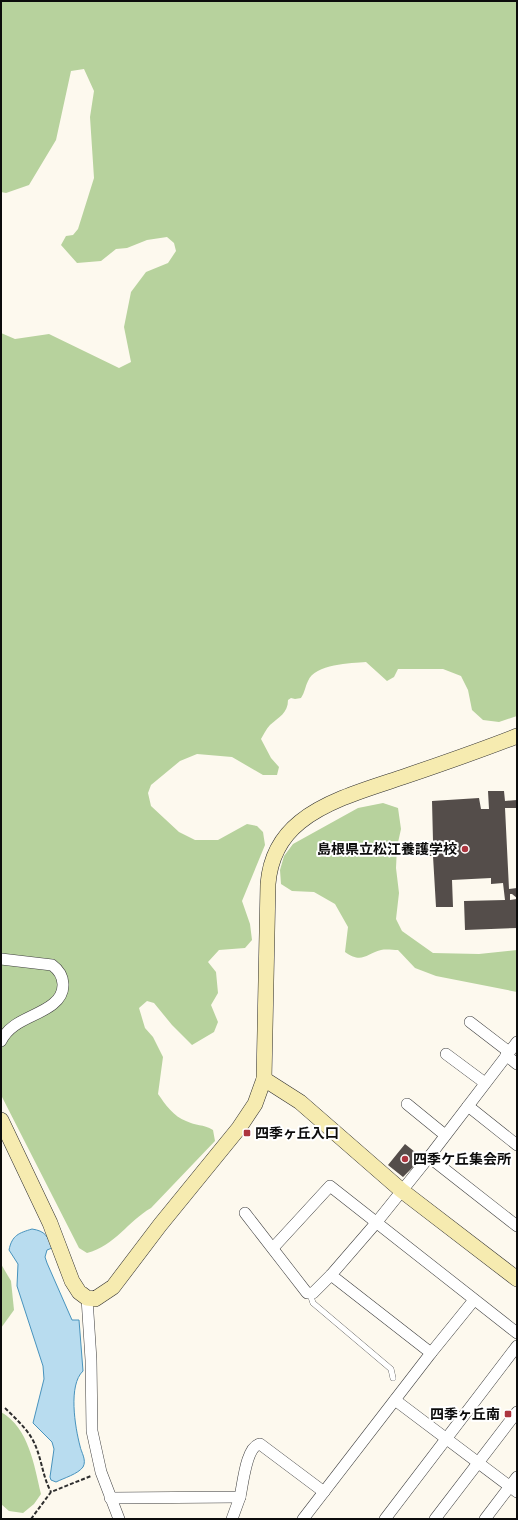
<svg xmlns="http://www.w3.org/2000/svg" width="518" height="1520" font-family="'Source Serif 4','Noto Sans JP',serif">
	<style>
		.forest { fill: #b7d29d }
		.water { fill: #b8dcef; stroke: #4893bd }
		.building { fill: #544d4a }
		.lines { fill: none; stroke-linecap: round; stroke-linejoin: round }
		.lane-casing { stroke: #3f3f3f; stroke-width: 6 }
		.street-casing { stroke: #3f3f3f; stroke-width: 12 }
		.secondary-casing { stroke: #2e2e2e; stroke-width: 16 }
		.path { stroke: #2e2e2e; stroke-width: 2; stroke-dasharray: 4 2; stroke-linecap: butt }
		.lane { stroke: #fff; stroke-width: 5.5 }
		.street { stroke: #fff; stroke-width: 11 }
		.secondary { stroke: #f6ebb0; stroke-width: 15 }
		.poi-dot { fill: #ac353f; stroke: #fff; stroke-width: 1.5 }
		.labels { text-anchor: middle; stroke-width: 4; stroke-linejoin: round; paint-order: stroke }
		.poi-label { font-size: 14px; font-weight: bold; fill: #0c0c0c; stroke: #fff; text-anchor: end }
	</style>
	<rect width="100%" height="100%" fill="#fdf9ee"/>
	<!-- forest -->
	<g class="forest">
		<path d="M1 1H517V716L499 722 483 720 472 710 468 690 461 676 443 669H398L394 677 387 681 366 662C351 663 315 664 308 681 305 687 305 692 301 698L295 699 291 698 288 700C288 713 279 717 270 725 266 729 264 734 261 739L271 758 279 767 277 775H263L232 757 197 754 180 761 151 785 148 793 151 806 179 832 195 840H218L247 824 257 826 263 832 265 845 242 901 250 924 252 940 245 948 219 950 208 962 216 972 218 993 211 1005 218 1022 214 1032 192 1045 172 1025 154 1003 147 1001 139 1008 145 1028 153 1037 163 1057 158 1094C165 1104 174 1117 186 1121 196 1126 203 1124 213 1130L215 1141 151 1208C128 1221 115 1246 87 1253L79 1248 1 1095V333L15 339 49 334 119 368 131 362 124 327 131 292 146 272 168 263 176 251 174 243 167 237 147 240 127 248 116 249 101 261 77 263 61 245 66 236 73 235 78 229 94 178 90 117 94 91 84 69 71 71 56 140 29 185 6 193 1 192Z"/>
		<path d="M383 803 398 808 401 829 397 847 396 868 399 893 396 919 402 931 433 953 479 954 517 950V992L436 976 415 968 398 950C393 950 386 949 381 950 366 954 362 964 345 952L348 927 335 904 314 892 292 891 281 884 280 870 284 856 293 844 358 808Z"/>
		<polygon points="1,1264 11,1281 14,1310 1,1328"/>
		<path d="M1 1412C29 1428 34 1465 41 1494L34 1504 23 1513 9 1511 1 1504Z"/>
	</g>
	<!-- water -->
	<path class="water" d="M32 1229C45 1231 48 1236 52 1248L47 1250 45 1257 47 1263 72 1320H79L83 1371C68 1385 75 1427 80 1446 81 1452 87 1460 83 1467 78 1474 64 1478 56 1482L51 1480 50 1477 54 1449 52 1442 33 1423 44 1379 43 1366 17 1286 18 1264 9 1250C12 1235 19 1233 32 1229Z"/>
	<!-- building -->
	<g class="building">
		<polygon points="488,791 504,791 505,801 517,800 517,808 505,808 509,889 517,888 517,898 512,894 510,894 510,900 517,899 517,928 465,930 464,901 505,900 503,883 491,884 491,878 452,880 453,907 436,907 433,856 424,856 423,842 433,841 432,801 479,798 481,809 489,809"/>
		<polygon points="405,1144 420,1156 415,1163 416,1164 403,1177 388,1165"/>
	</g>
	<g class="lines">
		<!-- lane casing -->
		<g class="lane-casing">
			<polyline id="lane" points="310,1294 313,1303 391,1369 393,1378"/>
		</g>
		<!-- street casing -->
		<g class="street-casing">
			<g id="street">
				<path d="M1 959 52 965C66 975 67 993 53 1004 37 1017 11 1020 1 1041"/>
				<polyline points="470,1022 509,1052"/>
				<polyline points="446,1054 485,1083"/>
				<polyline points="506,1055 517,1064"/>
				<polyline points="407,1104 445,1135"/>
				<polyline points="468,1106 517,1145"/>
				<polyline points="429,1157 517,1226"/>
				<polyline points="245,1213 307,1293 313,1293 331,1275"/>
				<polyline points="273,1248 330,1186 517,1333"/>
				<polyline points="87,1298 91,1360 92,1431 101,1472 119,1519"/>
				<polyline points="431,1353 474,1300"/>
				<polyline points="395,1400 517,1492"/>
				<path d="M110 1498 240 1497C243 1484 246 1446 260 1444L324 1492"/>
				<polyline points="232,1519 240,1497"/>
				<polyline points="303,1519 431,1353 331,1275 376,1223 429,1157 517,1042"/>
				<polyline points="385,1519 517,1346"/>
				<polyline points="435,1519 517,1412"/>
				<polyline points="485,1519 517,1477"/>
			</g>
		</g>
		<!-- secondary casing -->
		<g class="secondary-casing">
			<g id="secondary">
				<polyline points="264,1079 300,1102 401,1190 517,1279"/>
				<path d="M1 1120 50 1223 72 1281 79 1292 87 1298 95 1299 113 1287 160 1225 239 1128 255 1104 264 1079 268 884C270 859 280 838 300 822 327 800 370 788 403 777 441 764 479 751 517 736"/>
			</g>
		</g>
		<!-- path -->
		<g class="path">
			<path d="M5 1408C17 1420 30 1431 36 1447 42 1462 43 1477 51 1492"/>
			<polyline points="31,1519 51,1492 91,1476"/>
		</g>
		<!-- lane -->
		<use href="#lane" class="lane"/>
		<!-- street -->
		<use href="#street" class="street"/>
		<!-- secondary -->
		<use href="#secondary" class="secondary"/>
	</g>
	<!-- markers -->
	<g class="poi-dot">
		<circle cx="465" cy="849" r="4"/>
		<rect x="243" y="1129" width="8" height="8" rx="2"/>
		<circle cx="405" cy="1159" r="4"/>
		<rect x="504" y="1410" width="8" height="8" rx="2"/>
	</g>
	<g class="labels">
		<!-- poi labels -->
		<g class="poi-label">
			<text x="457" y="854">島根県立松江養護学校</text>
			<text x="255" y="1138" text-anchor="start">四季ヶ丘入口</text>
			<text x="413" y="1164" text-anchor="start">四季ケ丘集会所</text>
			<text x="500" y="1419">四季ヶ丘南</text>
		</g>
	</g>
	<!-- border -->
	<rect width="518" height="1520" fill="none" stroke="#0c0c0c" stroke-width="4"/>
</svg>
